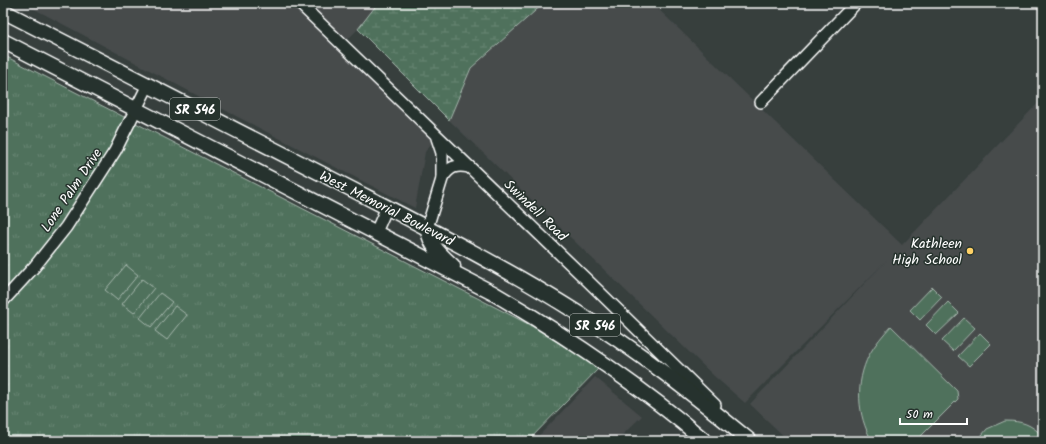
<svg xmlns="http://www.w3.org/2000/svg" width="1046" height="444" font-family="Kalam,sans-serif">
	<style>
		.built { fill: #474b4c }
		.grass { fill: url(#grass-tufts); stroke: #a7b8ae }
		.wetland { fill: url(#wetland-marsh); stroke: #a7b8ae }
		.pitch { fill: #4f715c; stroke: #a7b8ae }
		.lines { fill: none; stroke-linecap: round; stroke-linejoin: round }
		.minor-casing { stroke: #fff; stroke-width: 14 }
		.major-casing { stroke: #fff; stroke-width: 17 }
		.minor { stroke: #26332d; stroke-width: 11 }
		.major { stroke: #26332d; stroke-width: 14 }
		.poi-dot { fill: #ffd166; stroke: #26332d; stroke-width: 1.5 }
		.labels { text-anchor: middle; stroke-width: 3; stroke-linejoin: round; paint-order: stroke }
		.shield { fill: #26332d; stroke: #bec2c0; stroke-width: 1 }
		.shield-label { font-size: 13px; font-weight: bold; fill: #fff }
		.street-label { font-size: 14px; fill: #fff; stroke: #26332d }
		.poi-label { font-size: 14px; fill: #fff; stroke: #26332d; text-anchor: end }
	</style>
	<defs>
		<pattern id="grass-tufts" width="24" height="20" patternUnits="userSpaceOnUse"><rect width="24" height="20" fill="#4f715c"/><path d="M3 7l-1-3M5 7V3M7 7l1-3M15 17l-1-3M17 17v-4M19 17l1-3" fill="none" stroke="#698674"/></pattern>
		<pattern id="wetland-marsh" width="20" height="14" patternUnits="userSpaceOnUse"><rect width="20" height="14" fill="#4f715c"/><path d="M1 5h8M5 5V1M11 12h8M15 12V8" fill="none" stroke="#698674"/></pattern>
	</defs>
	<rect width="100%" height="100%" fill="#373f3d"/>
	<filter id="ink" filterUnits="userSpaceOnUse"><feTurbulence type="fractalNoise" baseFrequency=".025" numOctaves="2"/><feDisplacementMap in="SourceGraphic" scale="8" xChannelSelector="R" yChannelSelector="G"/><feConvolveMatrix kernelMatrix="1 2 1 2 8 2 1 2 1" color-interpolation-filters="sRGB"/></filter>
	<g filter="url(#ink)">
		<!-- built -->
		<g class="built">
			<polygon points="23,3 292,3 432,139 433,141 425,152 415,208 236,116"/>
			<polygon points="307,3 378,3 358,29 347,40"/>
			<polygon points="544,3 652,3 902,245 1043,98 1043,441 789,441 750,404 887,260 745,403 714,376 449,120 471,68"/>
			<polygon points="595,377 642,416 616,441 534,441"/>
		</g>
		<!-- grass -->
		<polygon class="grass" points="3,55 530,325 599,368 528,441 3,441"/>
		<!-- wetland -->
		<polygon class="wetland" points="378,3 544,3 471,68 449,120 358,29"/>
		<!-- pitch -->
		<g class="pitch">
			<polygon points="126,265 138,275 117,300 105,290"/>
			<polygon points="142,279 154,288 134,313 122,304"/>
			<polygon points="932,287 942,297 920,320 910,310"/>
			<polygon points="160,293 172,302 151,327 140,318"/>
			<polygon points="948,302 959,313 936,335 926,325"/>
			<polygon points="175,306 187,315 167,340 155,331"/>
			<polygon points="964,318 975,328 953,351 942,341"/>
			<path d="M891 326 957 391 958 399 916 441H872C857 415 855 383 869 355 875 344 883 335 891 326Z"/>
			<polygon points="980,333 991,344 969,366 958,356"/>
			<path d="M1005 421C1023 421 1030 424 1043 436V441H977L987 429Z"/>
		</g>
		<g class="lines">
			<!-- minor casing -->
			<g class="minor-casing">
				<g id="minor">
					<polyline points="299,3 588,281 715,405"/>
					<polyline points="761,102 856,3"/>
					<path d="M442 178C450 167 455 164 469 167"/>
					<polyline points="427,228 442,179 442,153 437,138"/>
					<polyline points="376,232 387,207"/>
					<polyline points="3,301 35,266 66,227 115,151 148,85"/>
				</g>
			</g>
			<!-- major casing -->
			<g class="major-casing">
				<g id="major">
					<path d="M3 11C110 66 217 121 324 175 409 219 495 261 576 312 637 350 694 395 750 441"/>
					<path d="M3 41 493 293C568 337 639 385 705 441"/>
					<path d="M427 228C432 248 438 252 453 266"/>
				</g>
			</g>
			<!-- minor -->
			<use href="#minor" class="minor"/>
			<!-- major -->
			<use href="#major" class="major"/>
		</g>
	</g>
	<!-- markers -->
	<circle class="poi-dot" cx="970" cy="251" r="4"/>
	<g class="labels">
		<!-- shield labels -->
		<g class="shield">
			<rect x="170" y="98" width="50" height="22" rx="3"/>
			<rect x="570" y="314" width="50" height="22" rx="3"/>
		</g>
		<g class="shield-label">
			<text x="195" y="114">SR 546</text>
			<text x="595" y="330">SR 546</text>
		</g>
		<!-- street labels -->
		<g class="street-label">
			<text transform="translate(71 190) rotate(-56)" y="5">Lone Palm Drive</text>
			<text transform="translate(387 208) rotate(27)" y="5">West Memorial Boulevard</text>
			<text transform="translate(536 210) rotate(44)" y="5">Swindell Road</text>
		</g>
		<!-- poi labels -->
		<g class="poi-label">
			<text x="962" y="248">Kathleen<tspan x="962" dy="16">High School</tspan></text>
		</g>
	</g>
	<!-- margin -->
	<rect width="1046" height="444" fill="none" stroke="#26332d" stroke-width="16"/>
	<rect x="8" y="8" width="1030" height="428" fill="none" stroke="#fff" stroke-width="1.5" filter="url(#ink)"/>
	<!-- scale -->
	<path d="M900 418v6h67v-6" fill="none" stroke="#ffffff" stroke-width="2"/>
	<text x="906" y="418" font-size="12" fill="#ffffff" stroke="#26332d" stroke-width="3" paint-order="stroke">50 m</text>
</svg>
